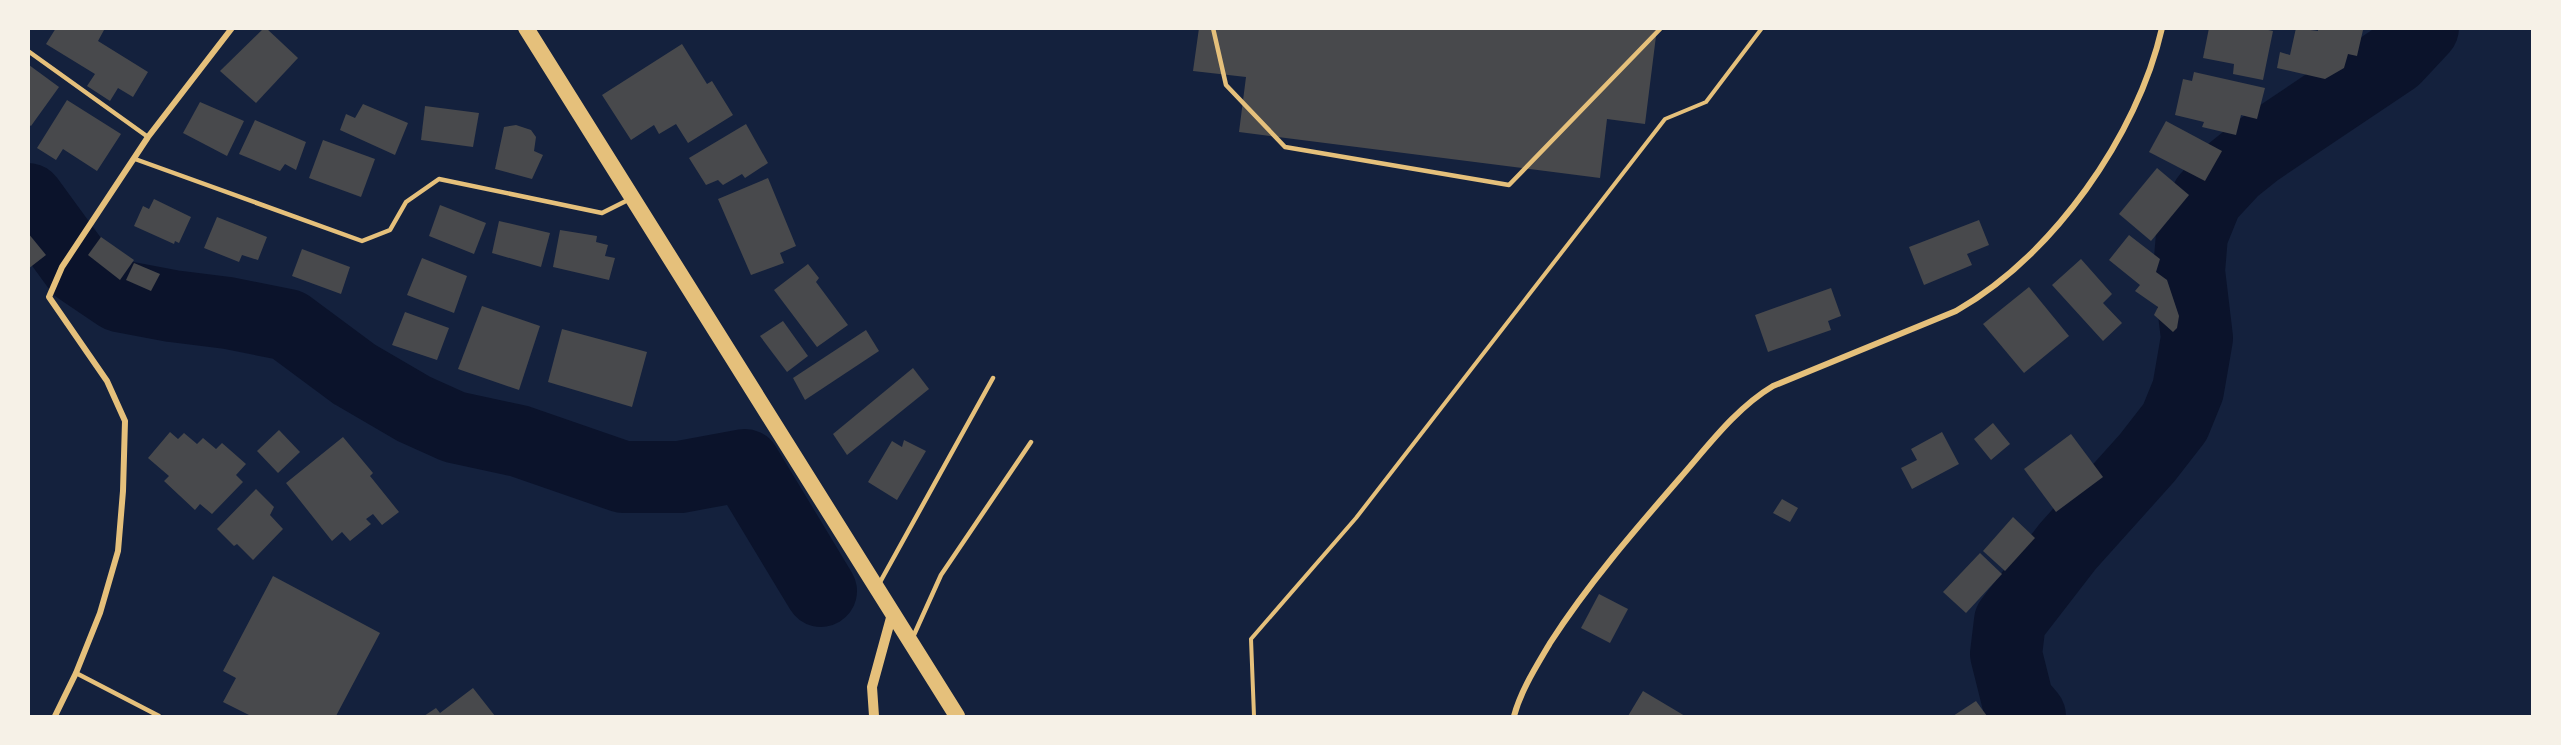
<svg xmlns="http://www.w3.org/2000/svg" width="2561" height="745" font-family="Poppins,sans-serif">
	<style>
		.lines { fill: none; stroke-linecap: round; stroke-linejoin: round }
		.river { stroke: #0b132b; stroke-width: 72 }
		.building { fill: #48494c }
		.path { stroke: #e5c07b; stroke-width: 4 }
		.service { stroke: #e5c07b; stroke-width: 4.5 }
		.minor { stroke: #e5c07b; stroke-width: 6 }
		.tertiary { stroke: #e5c07b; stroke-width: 10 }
		.trunk { stroke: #e5c07b; stroke-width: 16 }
	</style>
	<rect width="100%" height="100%" fill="#14213d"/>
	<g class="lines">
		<!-- river -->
		<g class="river">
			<polyline points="28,199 79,269 119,296 172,306 228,313 288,325 354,374 414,409 454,427 519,441 623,477 680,477 745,465 821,591"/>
			<polyline points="2030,716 2018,702 2006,654 2010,621 2068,546 2147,458 2175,422 2188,390 2197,338 2189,271 2192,235 2207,198 2233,170 2258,150 2395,58 2423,28"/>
		</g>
	</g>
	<!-- building -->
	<g class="building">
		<polygon points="56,28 104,30 98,41 148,72 133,97 118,88 110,101 87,86 95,74 46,44"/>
		<polygon points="264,28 266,28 298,58 256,103 220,71"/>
		<polygon points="1199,28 1657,28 1645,124 1607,119 1600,178 1239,132 1246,77 1193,71"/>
		<polygon points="2209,28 2259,28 2273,31 2263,80 2233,74 2234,64 2203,58"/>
		<polygon points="2296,28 2318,31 2318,28 2363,30 2357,56 2348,54 2344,68 2325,79 2277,68 2280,52 2290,55"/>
		<polygon points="682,44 707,84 712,81 733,115 688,143 676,124 659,134 654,125 631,140 602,95"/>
		<polygon points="29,65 59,87 31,126 28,124"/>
		<polygon points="2194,72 2265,88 2257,119 2241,115 2236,135 2202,127 2204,122 2175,115 2183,79 2192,81"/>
		<polygon points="67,100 121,134 97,171 63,149 56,160 37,148"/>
		<polygon points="200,102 244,121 227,156 183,133"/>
		<polygon points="363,104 408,123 395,155 340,130 346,114 355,118"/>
		<polygon points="425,106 479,113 473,147 421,140"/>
		<polygon points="255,120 306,142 296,170 285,164 280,171 239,154"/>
		<polygon points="2166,121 2222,151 2205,181 2149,152"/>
		<polygon points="746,124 768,163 745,178 742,174 723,185 718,180 706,185 689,158"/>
		<polygon points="516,125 531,130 536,137 534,151 543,155 532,179 495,169 504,127"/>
		<polygon points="323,140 375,159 361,197 309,178"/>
		<polygon points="2157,168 2189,195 2151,241 2119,214"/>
		<polygon points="768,178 796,246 780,253 784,263 751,275 718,199"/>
		<polygon points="154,199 191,217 179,243 175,241 174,244 134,226 143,206 149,209"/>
		<polygon points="440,205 486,223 474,254 429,236"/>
		<polygon points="217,217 267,237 258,260 242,255 239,262 204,248"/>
		<polygon points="1979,220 1989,245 1967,254 1972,265 1924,285 1909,247"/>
		<polygon points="499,221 550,233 541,267 492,253"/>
		<polygon points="560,230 597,236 596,242 608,245 605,256 615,258 609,280 553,267"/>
		<polygon points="28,233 46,255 28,269"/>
		<polygon points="2129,235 2160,259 2156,272 2167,280 2179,316 2177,328 2173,332 2154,315 2158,307 2135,291 2140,285 2109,260"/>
		<polygon points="101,237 134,260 120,280 88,255"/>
		<polygon points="302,249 350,267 341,294 292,276"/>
		<polygon points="422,258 467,276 454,313 407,295"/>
		<polygon points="2081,259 2112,294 2103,303 2122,323 2103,341 2052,285"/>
		<polygon points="134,263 160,274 151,291 126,280"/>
		<polygon points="808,264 819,278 816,282 848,325 817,347 774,290"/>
		<polygon points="2029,287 2069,336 2024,373 1983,324"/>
		<polygon points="1831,288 1841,316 1828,321 1831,330 1768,352 1755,315"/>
		<polygon points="482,306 540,326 519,390 458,369"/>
		<polygon points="405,312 449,328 437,360 392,345"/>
		<polygon points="783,321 808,356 787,372 760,336"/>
		<polygon points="562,329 647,352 632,407 548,382"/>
		<polygon points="866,330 879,351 805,400 793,378"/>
		<polygon points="913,368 929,389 847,455 833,434"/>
		<polygon points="1993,423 2010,444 1991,460 1974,439"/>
		<polygon points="279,430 300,452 278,473 257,451"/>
		<polygon points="170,432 178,439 184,433 197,444 203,438 216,449 222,443 246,464 236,475 243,482 212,514 200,504 195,510 164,481 169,476 148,458"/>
		<polygon points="1942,432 1959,464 1912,489 1901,468 1917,460 1911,449"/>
		<polygon points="2071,434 2103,477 2056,512 2024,469"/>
		<polygon points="343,437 373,473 370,476 399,512 382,525 373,514 366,519 371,524 350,541 342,532 332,541 286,483"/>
		<polygon points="904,440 926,451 897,500 868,482 892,441 902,447"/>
		<polygon points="256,489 274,507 270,515 283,529 253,560 237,544 234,546 217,529"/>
		<polygon points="1782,499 1798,508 1790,522 1773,513"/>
		<polygon points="2013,517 2035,538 2005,571 1983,551"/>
		<polygon points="1980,553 2002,574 1966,613 1943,592"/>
		<polygon points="273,576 380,633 336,716 251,716 223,702 236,678 223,671"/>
		<polygon points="1599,594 1628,609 1610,643 1581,628"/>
		<polygon points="473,688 495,716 424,716 436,708 440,713"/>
		<polygon points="1643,691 1685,716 1628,716"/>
		<polygon points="1976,701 1987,716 1953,716"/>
	</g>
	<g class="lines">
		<!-- path -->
		<polyline class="path" points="1254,716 1251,639 1356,518 1665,119 1706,102 1762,28"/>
		<!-- service -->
		<g class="service">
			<polyline points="1213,28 1226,85 1285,147 1509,185 1661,28"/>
			<polyline points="28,51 148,137"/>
			<polyline points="135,159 362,241 390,230 406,202 439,179 602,213 628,200"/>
			<polyline points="879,584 993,378"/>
			<polyline points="913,637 941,575 1031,442"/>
			<polyline points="76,673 159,716"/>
		</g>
		<!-- minor -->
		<g class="minor">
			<polyline points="55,716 76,673 100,613 118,551 123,491 125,421 107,381 49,297 62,267 148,137 232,28"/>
			<path d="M1514 716C1521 690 1536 667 1550 643 1588 584 1634 531 1680 478 1708 446 1736 408 1773 386L1956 311C2053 255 2137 137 2162 28"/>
		</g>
		<!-- tertiary -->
		<polyline class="tertiary" points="874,716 872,687 892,614"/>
		<!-- trunk -->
		<polyline class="trunk" points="526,28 957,716"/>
	</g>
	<!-- border -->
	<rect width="2561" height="745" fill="none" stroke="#f6f1e7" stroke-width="60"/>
</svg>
